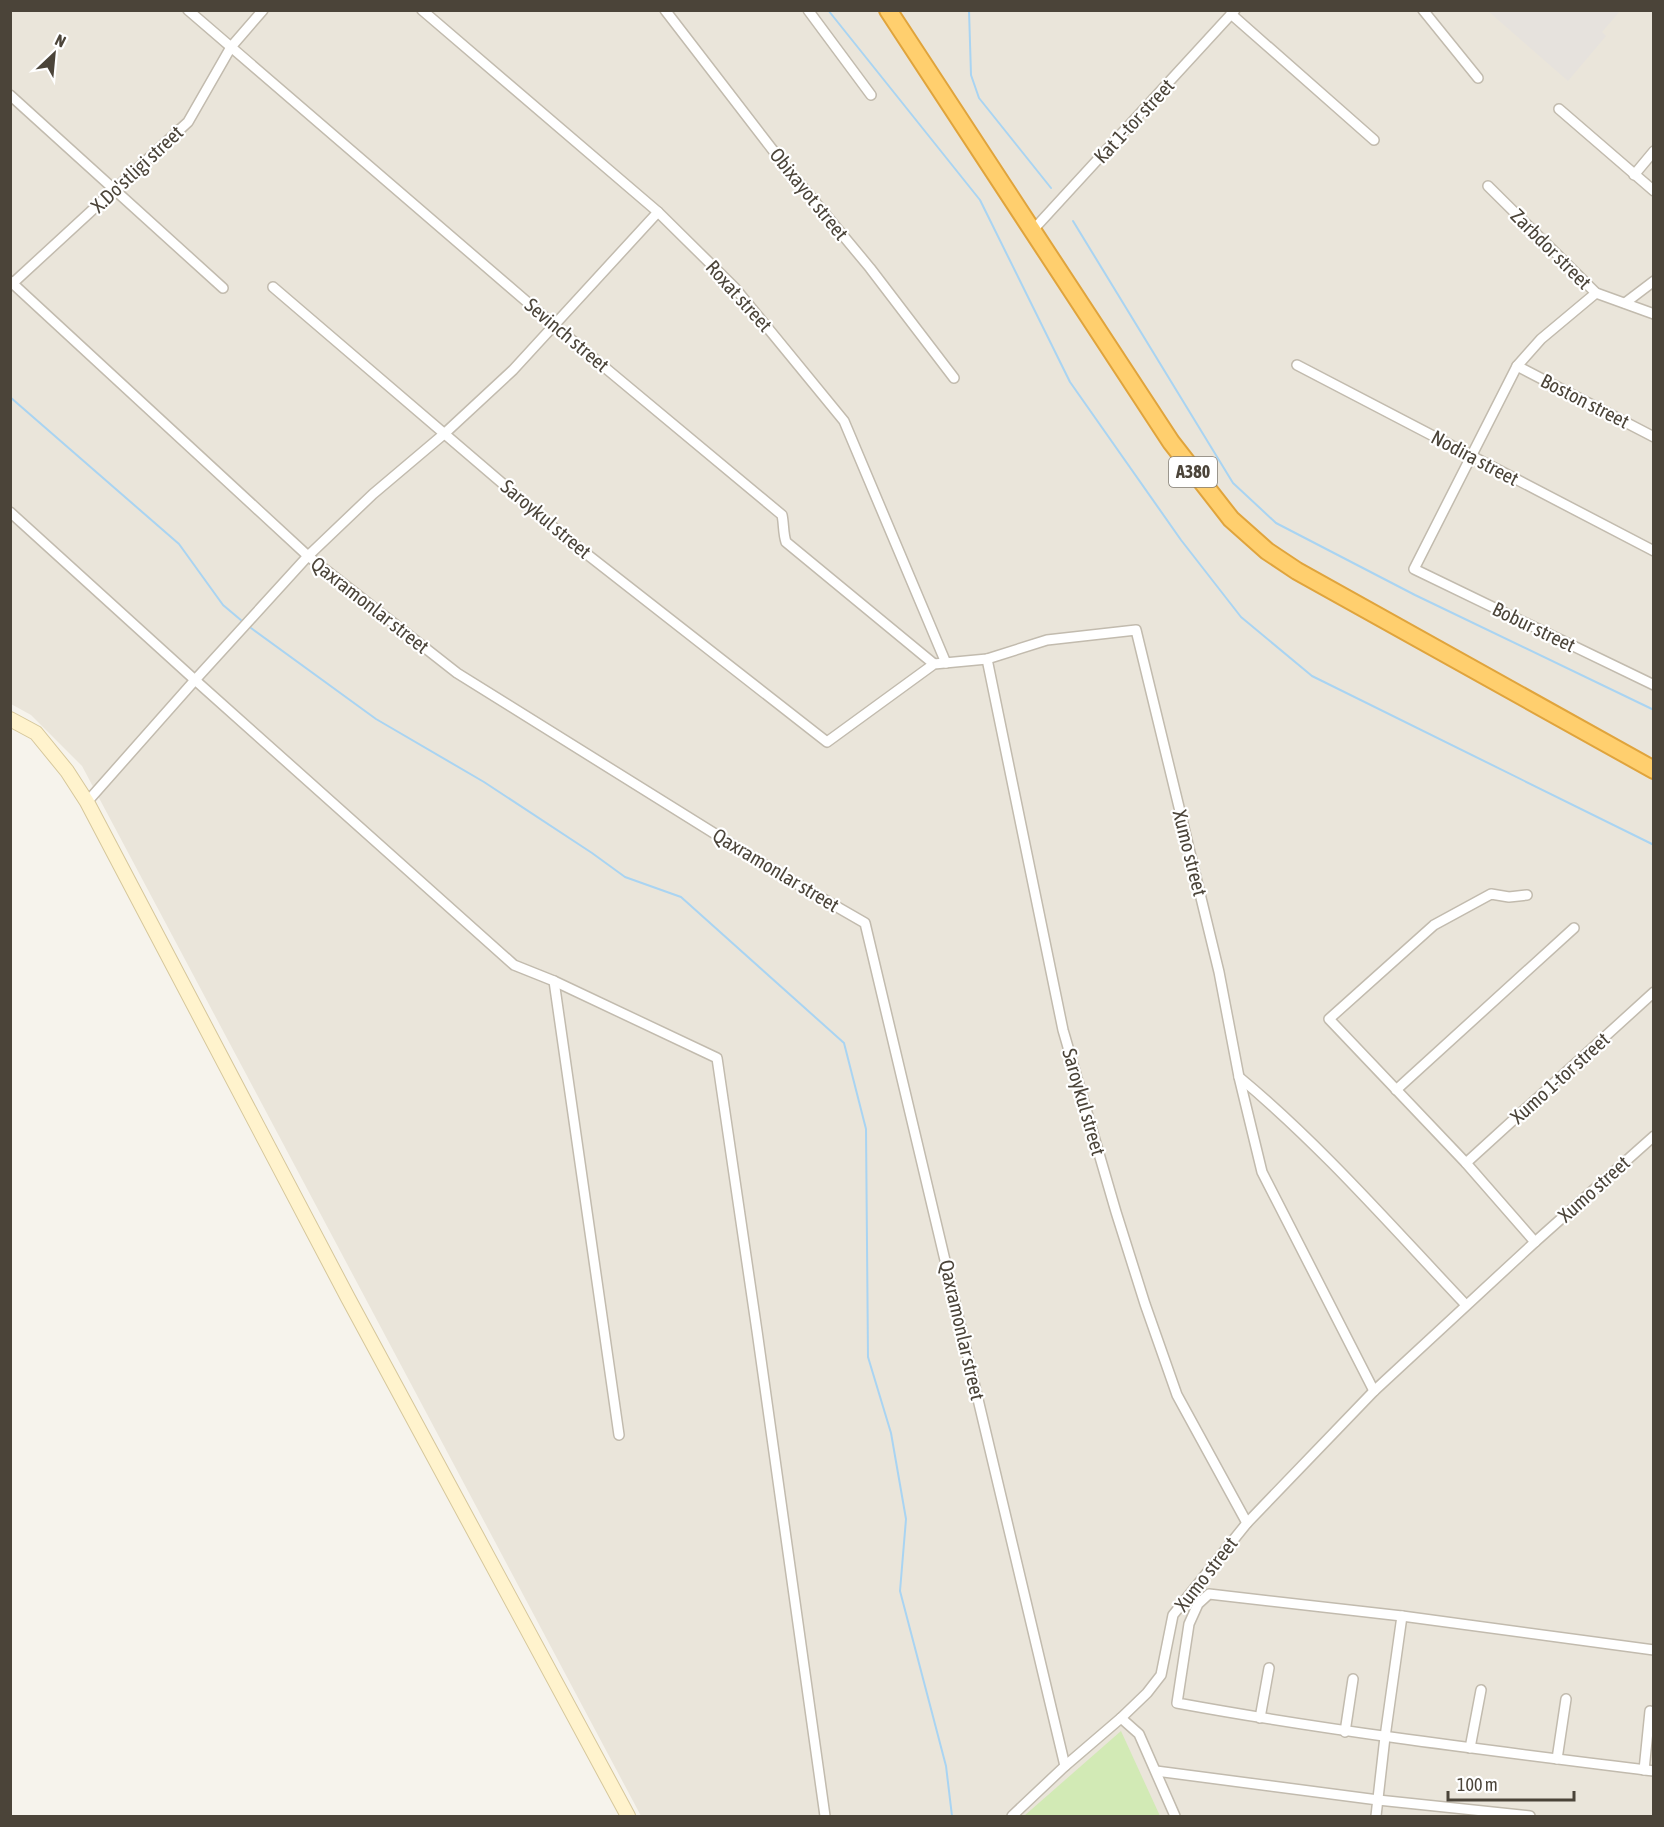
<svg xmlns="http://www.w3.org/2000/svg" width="1664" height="1827" font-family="'Asap Condensed',sans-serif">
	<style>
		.residential { fill: #eae5da }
		.industrial { fill: #e6e2dd }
		.green { fill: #d2eab5 }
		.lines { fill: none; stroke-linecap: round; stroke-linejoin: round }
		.stream { stroke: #a9d4f2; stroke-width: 2 }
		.street-casing { stroke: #c2bbae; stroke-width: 12 }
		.secondary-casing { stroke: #d6c79b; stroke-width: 16 }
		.highway-casing { stroke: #e0a43c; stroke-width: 20 }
		.street { stroke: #fff; stroke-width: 9 }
		.secondary { stroke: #fff3cd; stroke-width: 14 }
		.highway { stroke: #ffcf6e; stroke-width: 16 }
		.labels { text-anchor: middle; stroke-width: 4.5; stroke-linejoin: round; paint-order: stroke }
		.shield { fill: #fff; stroke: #817c74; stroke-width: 1.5 }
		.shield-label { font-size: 18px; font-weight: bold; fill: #4b4439 }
		.street-label { font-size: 20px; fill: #4b4439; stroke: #fff }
	</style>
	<rect width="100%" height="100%" fill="#f6f3ec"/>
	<!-- residential -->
	<polygon class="residential" points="10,11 1653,11 1653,1816 641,1816 82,766 31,715 11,704"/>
	<!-- industrial -->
	<polygon class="industrial" points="1488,11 1620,11 1602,32 1606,36 1568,81"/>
	<!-- green -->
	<polygon class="green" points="1121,1731 1160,1816 1024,1816"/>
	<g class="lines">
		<!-- stream -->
		<g class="stream">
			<polyline points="828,10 980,200 1070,382 1181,540 1241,617 1312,676 1654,845"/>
			<polyline points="969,10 971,75 979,98 1051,188"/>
			<polyline points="1073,221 1233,483 1276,523 1415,595 1654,710"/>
			<polyline points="10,397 179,544 223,605 242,621"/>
			<polyline points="251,628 376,719 484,782 592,853 625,877 681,897 844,1043 866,1129 868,1357 891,1433 906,1519 900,1591 946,1766 952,1816"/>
		</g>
		<!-- street casing -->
		<g class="street-casing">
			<g id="street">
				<path d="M188 10 555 326 782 515C784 524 783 533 786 542L934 664"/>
				<polyline points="422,10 658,212 735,288 844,421 946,663"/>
				<polyline points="665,10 782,162 870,268 954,378"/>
				<polyline points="808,10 871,95"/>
				<polyline points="1423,10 1478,78"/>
				<polyline points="1231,14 1374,140"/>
				<polyline points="10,95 223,288"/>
				<polyline points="1559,109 1654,191"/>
				<polyline points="1634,175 1654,151"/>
				<polyline points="1488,186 1596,293 1654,314"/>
				<polyline points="1033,230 1235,10"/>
				<polyline points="10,281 308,556 457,673 773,870 865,923 1065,1766"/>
				<polyline points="13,283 188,122 231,47 263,10"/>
				<polyline points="273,287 565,537 827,742 934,664 987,659 1047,640 1136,630 1219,972 1239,1077 1262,1172 1374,1391"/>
				<polyline points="1596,293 1541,339 1517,366 1414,569 1654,685"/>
				<polyline points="1625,303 1654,281"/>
				<polyline points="1297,365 1654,551"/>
				<polyline points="1517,366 1654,437"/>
				<polyline points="10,512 195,680 514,965 554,981 717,1058 757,1331 825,1816"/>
				<polyline points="987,659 1063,1030 1116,1212 1145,1304 1177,1395 1247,1523"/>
				<polyline points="87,802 195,680 308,556 373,494 444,434 513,370 658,212"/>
				<polyline points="1527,895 1509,897 1491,894 1434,925 1329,1019 1466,1163 1535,1242"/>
				<polyline points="554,981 619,1435"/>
				<path d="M1239 1077C1322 1146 1392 1227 1466 1305"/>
				<polyline points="1396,1090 1574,928"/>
				<polyline points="1466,1163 1654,992"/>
				<path d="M1654 1650 1402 1616 1209 1594 1198 1604 1189 1624 1177 1703C1335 1732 1494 1751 1654 1771"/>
				<polyline points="1121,1718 1139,1734 1175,1816"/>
				<polyline points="1260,1718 1269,1668"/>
				<polyline points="1345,1732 1353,1679"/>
				<polyline points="1470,1748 1481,1690"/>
				<polyline points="1557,1759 1566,1699"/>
				<polyline points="1644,1770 1650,1711"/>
				<polyline points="1156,1771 1378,1800 1530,1816"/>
				<polyline points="1012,1816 1065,1766 1121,1718 1147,1693 1161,1675 1173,1615 1247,1523 1374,1391 1535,1242 1654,1136"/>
				<polyline points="1376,1816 1385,1737 1402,1616"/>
			</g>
		</g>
		<!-- secondary casing -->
		<g class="secondary-casing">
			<polyline id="secondary" points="10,719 36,733 67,771 87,802 348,1298 628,1816"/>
		</g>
		<!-- highway casing -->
		<g class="highway-casing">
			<polyline id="highway" points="888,10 1171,442 1231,519 1267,551 1297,571 1654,770"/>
		</g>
		<!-- street -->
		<use href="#street" class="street"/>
		<!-- secondary -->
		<use href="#secondary" class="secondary"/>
		<!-- highway -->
		<use href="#highway" class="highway"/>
	</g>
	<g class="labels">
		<!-- shield labels -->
		<rect class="shield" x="1169" y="457" width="48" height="30" rx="4.5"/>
		<g class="shield-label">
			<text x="1193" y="478">A380</text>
		</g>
		<!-- street labels -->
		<g class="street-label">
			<text transform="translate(1134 121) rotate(-47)" y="7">Kat 1-tor street</text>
			<text transform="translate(137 169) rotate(-43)" y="7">X.Do'stligi street</text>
			<text transform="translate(809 194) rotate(51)" y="7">Obixayot street</text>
			<text transform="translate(1551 249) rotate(45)" y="7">Zarbdor street</text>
			<text transform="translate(739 296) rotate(48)" y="7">Roxat street</text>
			<text transform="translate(567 335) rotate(40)" y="7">Sevinch street</text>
			<text transform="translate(1585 401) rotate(27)" y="7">Boston street</text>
			<text transform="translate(1475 458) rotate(28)" y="7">Nodira street</text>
			<text transform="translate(546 519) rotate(40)" y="7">Saroykul street</text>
			<text transform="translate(370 605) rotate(38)" y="7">Qaxramonlar street</text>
			<text transform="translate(1534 627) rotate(26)" y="7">Bobur street</text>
			<text transform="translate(1190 853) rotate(76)" y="7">Xumo street</text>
			<text transform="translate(776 870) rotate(31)" y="7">Qaxramonlar street</text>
			<text transform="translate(1560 1078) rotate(-42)" y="7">Xumo 1-tor street</text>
			<text transform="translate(1084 1102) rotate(74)" y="7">Saroykul street</text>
			<text transform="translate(1594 1189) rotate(-42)" y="7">Xumo street</text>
			<text transform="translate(962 1330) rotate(77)" y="7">Qaxramonlar street</text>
			<text transform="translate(1206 1574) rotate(-52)" y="7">Xumo street</text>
		</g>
	</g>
	<!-- border -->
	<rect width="1664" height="1827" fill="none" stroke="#4b4439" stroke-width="24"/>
	<!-- north arrow -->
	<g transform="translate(54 54) rotate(26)" stroke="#ffffff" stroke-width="4.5" paint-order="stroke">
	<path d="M0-4.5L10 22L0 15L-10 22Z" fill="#4b4439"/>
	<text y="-9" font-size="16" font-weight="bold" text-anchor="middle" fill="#4b4439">N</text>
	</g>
	<!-- scale -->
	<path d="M1448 1791v9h126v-9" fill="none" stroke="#4b4439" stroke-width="3"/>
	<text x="1457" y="1791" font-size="18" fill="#4b4439" stroke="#ffffff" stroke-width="4.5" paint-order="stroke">100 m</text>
</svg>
